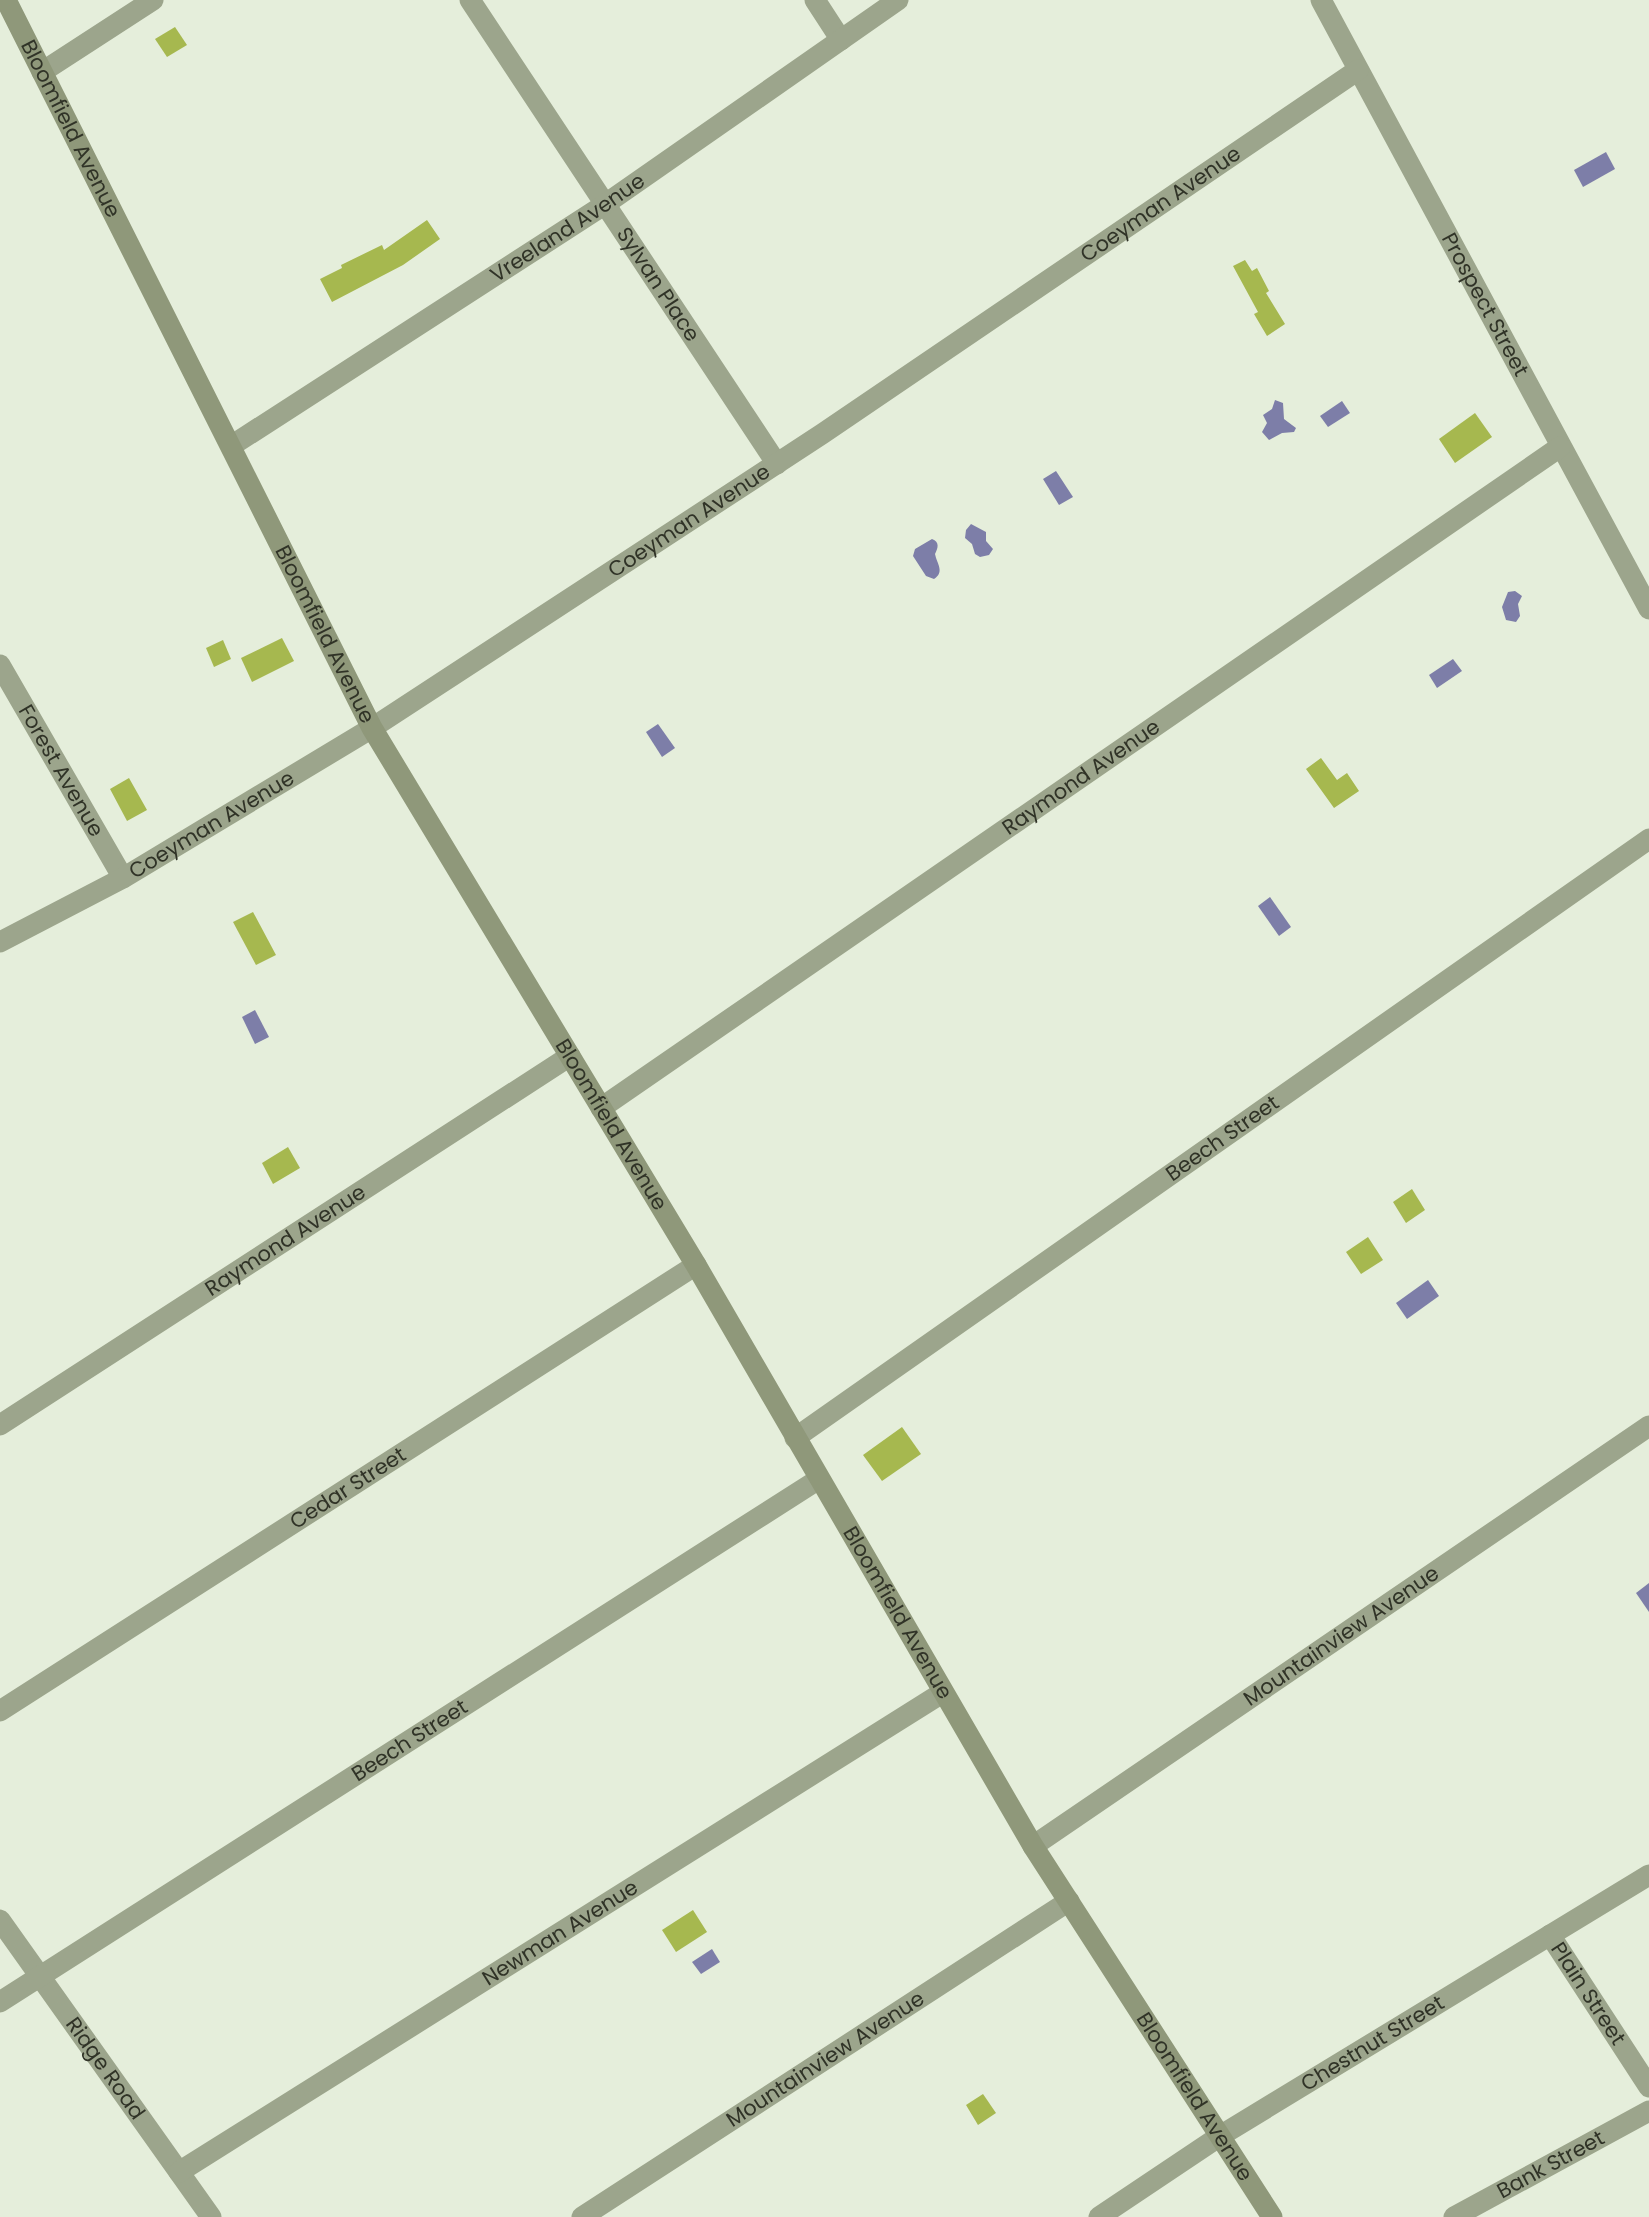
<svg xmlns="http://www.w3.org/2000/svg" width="1649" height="2217" font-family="Poppins,sans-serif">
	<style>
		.water { fill: #7d7ea8 }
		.building { fill: #a6b84f }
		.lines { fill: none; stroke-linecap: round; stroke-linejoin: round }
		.street { stroke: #9ca58c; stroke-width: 21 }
		.secondary { stroke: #8f987a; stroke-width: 21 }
		.labels { text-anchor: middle; stroke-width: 6; stroke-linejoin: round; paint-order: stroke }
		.street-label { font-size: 21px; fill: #303327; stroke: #eff7e6 }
	</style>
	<rect width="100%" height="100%" fill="#e5eedb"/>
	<!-- water -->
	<g class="water">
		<polygon points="1606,152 1615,169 1583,187 1574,170"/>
		<polygon points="1275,400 1283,403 1284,419 1296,428 1294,432 1282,433 1269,440 1262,432 1267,423 1263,415 1272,409"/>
		<polygon points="1342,401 1350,413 1328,427 1320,416"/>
		<polygon points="1056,471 1073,497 1059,505 1043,479"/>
		<polygon points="971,524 986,532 986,541 993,549 989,555 980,557 975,554 972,544 965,538 966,530"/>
		<path d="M932 539C940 542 938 548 935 554 937 564 945 572 934 579L926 576 913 556 915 549Z"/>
		<polygon points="1515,591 1522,596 1518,604 1520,616 1516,622 1506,620 1502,607 1508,592"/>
		<polygon points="1453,659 1462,671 1437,688 1429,675"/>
		<polygon points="658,724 675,748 662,757 646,732"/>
		<polygon points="1270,897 1291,927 1279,936 1258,906"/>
		<polygon points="255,1010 269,1037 255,1044 242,1017"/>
		<polygon points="1428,1280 1439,1296 1407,1319 1396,1303"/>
		<polygon points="1649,1583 1649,1612 1636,1593"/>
		<polygon points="712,1949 720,1962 701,1974 692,1962"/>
	</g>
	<!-- building -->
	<g class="building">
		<polygon points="175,27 187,45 167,57 155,39"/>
		<polygon points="427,220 440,239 403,265 332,302 320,279 342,268 341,265 382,245 384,250"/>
		<polygon points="1245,260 1252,271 1257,268 1269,291 1266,293 1285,324 1267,336 1254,314 1258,312 1233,266"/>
		<polygon points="1475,413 1492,437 1455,463 1439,439"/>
		<polygon points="282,638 294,661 252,682 241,658"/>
		<polygon points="223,640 231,659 214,667 206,648"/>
		<polygon points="1321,758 1337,780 1347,773 1359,791 1334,808 1306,769"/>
		<polygon points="129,778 147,810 127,821 110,789"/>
		<polygon points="253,912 276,955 256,965 233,922"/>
		<polygon points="288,1147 300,1168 273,1184 262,1163"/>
		<polygon points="1412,1189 1425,1210 1406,1223 1393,1202"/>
		<polygon points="1368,1237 1383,1260 1361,1274 1346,1252"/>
		<polygon points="902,1427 921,1454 882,1481 863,1455"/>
		<polygon points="693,1910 707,1932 676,1952 662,1930"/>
		<polygon points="983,2094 996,2113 978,2125 966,2105"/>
	</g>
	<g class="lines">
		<!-- street -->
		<g class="street">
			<path id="s1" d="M470 0 777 464"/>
			<polyline points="815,0 841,40"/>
			<path id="s2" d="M1321 0 1649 609"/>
			<polyline points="42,72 153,0"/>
			<path id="s3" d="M231 446 604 205 898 0"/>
			<path id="s4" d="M0 665 123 878"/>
			<path id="s5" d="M0 942 123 878 372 728 822 434 1358 70"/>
			<path id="s6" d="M601 1108 1560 447"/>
			<path id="s7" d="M0 1425 570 1056"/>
			<path id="s8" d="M795 1438 1649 839"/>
			<path id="s9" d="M0 1711 696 1265"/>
			<path id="s10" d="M1033 1846 1649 1426"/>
			<path id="s11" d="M0 1920 211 2217"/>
			<path id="s12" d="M1550 1935 1649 2087"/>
			<path id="s13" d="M0 2002 819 1479"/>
			<path id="s14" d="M179 2172 942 1693"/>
			<path id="s15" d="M582 2217 1069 1901"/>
			<path id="s16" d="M1099 2217 1220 2136 1649 1875"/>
			<path id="s17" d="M1454 2217 1649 2111"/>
		</g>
		<!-- secondary -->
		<path class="secondary" id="s18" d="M6 0 372 728 696 1265 1033 1846 1272 2217"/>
	</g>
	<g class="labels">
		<!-- street labels -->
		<g class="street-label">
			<text dy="7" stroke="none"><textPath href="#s18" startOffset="144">Bloomfield Avenue</textPath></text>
			<text dy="7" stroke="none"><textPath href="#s5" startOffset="1376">Coeyman Avenue</textPath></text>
			<text dy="7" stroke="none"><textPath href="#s3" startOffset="401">Vreeland Avenue</textPath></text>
			<text dy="7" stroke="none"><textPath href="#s1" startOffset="341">Sylvan Place</textPath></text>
			<text dy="7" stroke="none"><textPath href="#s2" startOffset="346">Prospect Street</textPath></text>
			<text dy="7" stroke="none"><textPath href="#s5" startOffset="808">Coeyman Avenue</textPath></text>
			<text dy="7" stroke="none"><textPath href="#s18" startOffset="710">Bloomfield Avenue</textPath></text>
			<text dy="7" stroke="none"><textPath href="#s4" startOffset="122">Forest Avenue</textPath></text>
			<text dy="7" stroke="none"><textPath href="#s6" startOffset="583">Raymond Avenue</textPath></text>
			<text dy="7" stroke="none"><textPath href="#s5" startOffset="242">Coeyman Avenue</textPath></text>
			<text dy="7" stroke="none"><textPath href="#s18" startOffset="1278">Bloomfield Avenue</textPath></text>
			<text dy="7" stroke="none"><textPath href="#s8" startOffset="522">Beech Street</textPath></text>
			<text dy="7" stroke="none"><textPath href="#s7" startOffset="340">Raymond Avenue</textPath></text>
			<text dy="7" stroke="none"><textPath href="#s9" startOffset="413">Cedar Street</textPath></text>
			<text dy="7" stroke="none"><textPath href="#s18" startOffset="1844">Bloomfield Avenue</textPath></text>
			<text dy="7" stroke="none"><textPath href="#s10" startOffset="373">Mountainview Avenue</textPath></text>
			<text dy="7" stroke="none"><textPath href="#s13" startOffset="486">Beech Street</textPath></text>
			<text dy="7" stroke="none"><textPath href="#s14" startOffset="450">Newman Avenue</textPath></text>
			<text dy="7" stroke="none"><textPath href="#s12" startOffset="70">Plain Street</textPath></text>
			<text dy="7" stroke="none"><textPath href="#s16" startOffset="324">Chestnut Street</textPath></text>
			<text dy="7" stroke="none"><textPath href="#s15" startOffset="290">Mountainview Avenue</textPath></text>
			<text dy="7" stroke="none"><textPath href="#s11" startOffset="182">Ridge Road</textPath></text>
			<text dy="7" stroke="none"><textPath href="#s18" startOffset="2412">Bloomfield Avenue</textPath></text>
			<text dy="7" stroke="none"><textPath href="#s17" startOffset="110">Bank Street</textPath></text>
		</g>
	</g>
</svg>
